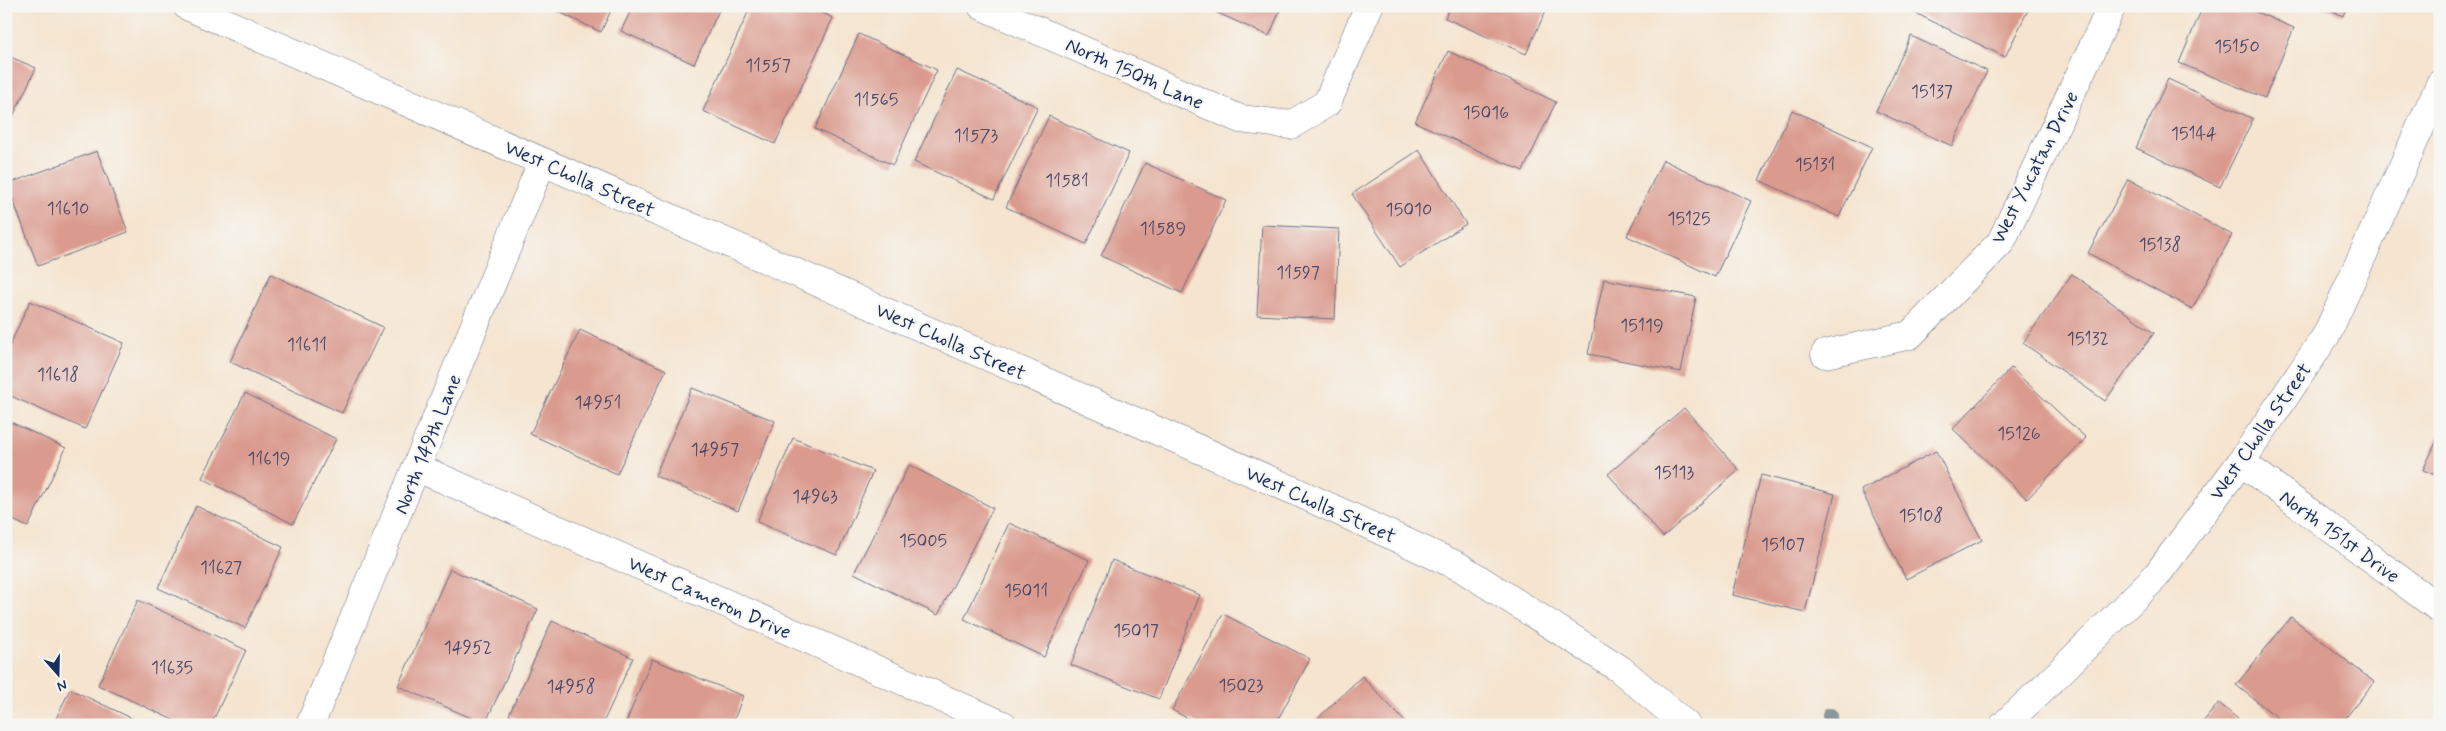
<svg xmlns="http://www.w3.org/2000/svg" width="2446" height="731" font-family="Mynerve,sans-serif">
	<style>
		.building { fill: #da9a8d }
		.lines { fill: none; stroke-linecap: round; stroke-linejoin: round }
		.minor-casing { stroke: #676e86; stroke-width: 29 }
		.minor { stroke: #fff; stroke-width: 28 }
		.tree { fill: #8c9899 }
		.labels { text-anchor: middle; stroke-width: 4; stroke-linejoin: round; paint-order: stroke }
		.number-label { font-size: 18px; fill: #4b4a6a }
		.street-label { font-size: 20px; fill: #1b2f5e; stroke: #f6f6f2 }
	</style>
	<rect width="100%" height="100%" fill="#f6f6f2"/>
	<filter id="ink" filterUnits="userSpaceOnUse"><feTurbulence type="fractalNoise" baseFrequency=".02" numOctaves="2"/><feDisplacementMap in="SourceGraphic" scale="10" xChannelSelector="R" yChannelSelector="G"/><feConvolveMatrix kernelMatrix="1 2 1 2 8 2 1 2 1" color-interpolation-filters="sRGB"/></filter>
	<filter id="wash" filterUnits="userSpaceOnUse"><feTurbulence type="fractalNoise" baseFrequency=".0096" numOctaves="4" result="noise"/><feDisplacementMap in="SourceGraphic" scale="20" xChannelSelector="R" yChannelSelector="G"/><feGaussianBlur stdDeviation="1.12" result="paint"/><feColorMatrix in="noise" values="0 0 0 0 0 0 0 0 0 0 0 0 0 0 0 0 0 1.4 0 .05"/><feComposite in="paint" operator="in"/></filter>
	<g filter="url(#wash)">
		<rect width="100%" height="100%" fill="#f5e4cf"/>
		<g id="blocks">
			<!-- building -->
			<g class="building">
				<polygon points="546,6 613,6 601,32"/>
				<polygon points="633,6 721,6 694,64 621,31"/>
				<polygon points="751,6 807,6 833,18 775,144 703,111"/>
				<polygon points="1202,6 1282,6 1269,36"/>
				<polygon points="1450,6 1548,6 1526,54 1445,18"/>
				<polygon points="1901,6 2030,6 2005,57"/>
				<polygon points="2203,6 2242,6 2294,28 2265,98 2179,63"/>
				<polygon points="2322,6 2347,6 2343,16"/>
				<polygon points="859,34 937,70 893,165 815,129"/>
				<polygon points="1911,36 1987,71 1952,146 1876,111"/>
				<polygon points="1448,51 1556,102 1523,171 1415,122"/>
				<polygon points="6,55 36,68 6,131"/>
				<polygon points="957,70 1038,107 994,199 914,162"/>
				<polygon points="2168,79 2253,119 2220,187 2136,148"/>
				<polygon points="1792,110 1872,147 1839,217 1759,180"/>
				<polygon points="1049,116 1129,153 1086,244 1006,207"/>
				<polygon points="1419,150 1466,224 1400,267 1352,194"/>
				<polygon points="97,151 128,232 38,266 7,184"/>
				<polygon points="1663,160 1751,201 1715,277 1627,236"/>
				<polygon points="1145,163 1226,200 1182,293 1101,256"/>
				<polygon points="2128,179 2232,235 2192,309 2088,253"/>
				<polygon points="1262,225 1339,229 1335,319 1257,315"/>
				<polygon points="271,274 383,327 342,413 230,362"/>
				<polygon points="2072,274 2154,333 2105,401 2023,343"/>
				<polygon points="1604,279 1696,297 1681,372 1588,354"/>
				<polygon points="30,301 124,343 85,429 6,394 6,354"/>
				<polygon points="580,330 666,370 617,474 530,434"/>
				<polygon points="2011,368 2086,438 2027,499 1953,429"/>
				<polygon points="692,388 775,421 738,511 655,476"/>
				<polygon points="245,393 336,439 293,524 202,478"/>
				<polygon points="1684,408 1739,470 1663,537 1608,474"/>
				<polygon points="6,420 66,448 28,527 6,517"/>
				<polygon points="2440,434 2440,477 2423,470"/>
				<polygon points="793,438 873,471 837,555 757,522"/>
				<polygon points="1936,451 1982,540 1906,579 1861,490"/>
				<polygon points="909,465 993,508 938,615 854,573"/>
				<polygon points="1761,475 1835,494 1805,612 1732,595"/>
				<polygon points="196,506 283,547 245,628 158,588"/>
				<polygon points="1009,523 1089,560 1044,657 964,619"/>
				<polygon points="1112,560 1200,595 1159,699 1071,665"/>
				<polygon points="450,569 538,609 485,724 398,686"/>
				<polygon points="138,600 246,650 211,725 184,725 98,685"/>
				<polygon points="1223,614 1310,659 1275,725 1200,725 1172,710"/>
				<polygon points="2291,617 2374,682 2340,725 2287,725 2236,685"/>
				<polygon points="552,621 633,658 602,725 531,725 509,715"/>
				<polygon points="652,659 743,696 732,725 625,725"/>
				<polygon points="1362,676 1408,725 1311,725"/>
				<polygon points="70,689 146,725 53,725"/>
				<polygon points="2219,703 2245,725 2200,725"/>
			</g>
		</g>
	</g>
	<g filter="url(#ink)">
		<use href="#blocks" fill-opacity="0" stroke="#676e86" stroke-width="1"/>
		<g class="lines">
			<!-- minor casing -->
			<g class="minor-casing">
				<g id="minor">
					<polyline points="187,6 1297,492 1460,567 1620,669 1686,725"/>
					<polyline points="982,6 1240,119 1291,125 1327,103 1369,6"/>
					<polyline points="1825,354 1910,335 2001,242 2112,6"/>
					<polyline points="2241,462 2440,609"/>
					<polyline points="418,468 1003,725"/>
					<polyline points="310,725 542,162"/>
					<polyline points="2004,725 2060,672 2156,576 2241,462 2327,334 2440,84"/>
				</g>
			</g>
			<!-- minor -->
			<use href="#minor" class="minor"/>
		</g>
		<!-- trees -->
		<circle class="tree" cx="1830" cy="716" r="8"/>
	</g>
	<g class="labels">
		<!-- number labels -->
		<g class="number-label">
			<text x="2237" y="52">15150</text>
			<text x="768" y="71">11557</text>
			<text x="1932" y="97">15137</text>
			<text x="876" y="105">11565</text>
			<text x="1486" y="118">15016</text>
			<text x="2194" y="139">15144</text>
			<text x="976" y="141">11573</text>
			<text x="1815" y="170">15131</text>
			<text x="1067" y="186">11581</text>
			<text x="68" y="214">11610</text>
			<text x="1409" y="215">15010</text>
			<text x="1689" y="224">15125</text>
			<text x="1163" y="234">11589</text>
			<text x="2160" y="250">15138</text>
			<text x="1298" y="278">11597</text>
			<text x="1642" y="331">15119</text>
			<text x="2088" y="344">15132</text>
			<text x="307" y="350">11611</text>
			<text x="58" y="380">11618</text>
			<text x="598" y="408">14951</text>
			<text x="2019" y="439">15126</text>
			<text x="715" y="455">14957</text>
			<text x="269" y="464">11619</text>
			<text x="1674" y="478">15113</text>
			<text x="815" y="502">14963</text>
			<text x="1921" y="521">15108</text>
			<text x="923" y="546">15005</text>
			<text x="1783" y="550">15107</text>
			<text x="221" y="573">11627</text>
			<text x="1026" y="596">15011</text>
			<text x="1136" y="636">15017</text>
			<text x="468" y="653">14952</text>
			<text x="172" y="673">11635</text>
			<text x="1241" y="691">15023</text>
			<text x="571" y="692">14958</text>
		</g>
		<!-- street labels -->
		<g class="street-label">
			<text transform="translate(1135 73) rotate(24)" y="7">North 150th Lane</text>
			<text transform="translate(2034 167) rotate(-63)" y="7">West Yucatan Drive</text>
			<text transform="translate(580 178) rotate(24)" y="7">West Cholla Street</text>
			<text transform="translate(951 341) rotate(24)" y="7">West Cholla Street</text>
			<text transform="translate(2260 431) rotate(-55)" y="7">West Cholla Street</text>
			<text transform="translate(427 444) rotate(-68)" y="7">North 149th Lane</text>
			<text transform="translate(1321 504) rotate(24)" y="7">West Cholla Street</text>
			<text transform="translate(2340 536) rotate(36)" y="7">North 151st Drive</text>
			<text transform="translate(710 597) rotate(24)" y="7">West Cameron Drive</text>
		</g>
	</g>
	<!-- margin -->
	<rect width="2446" height="731" fill="none" stroke="#f6f6f2" stroke-width="25"/>
	<!-- north arrow -->
	<g transform="translate(58 674) rotate(160)" stroke="#f6f6f2" stroke-width="4" paint-order="stroke">
	<path d="M0-4L9 19L0 12L-9 19Z" fill="#1b2f5e"/>
	<text y="-8" font-size="14" font-weight="bold" text-anchor="middle" fill="#1b2f5e">N</text>
	</g>
</svg>
